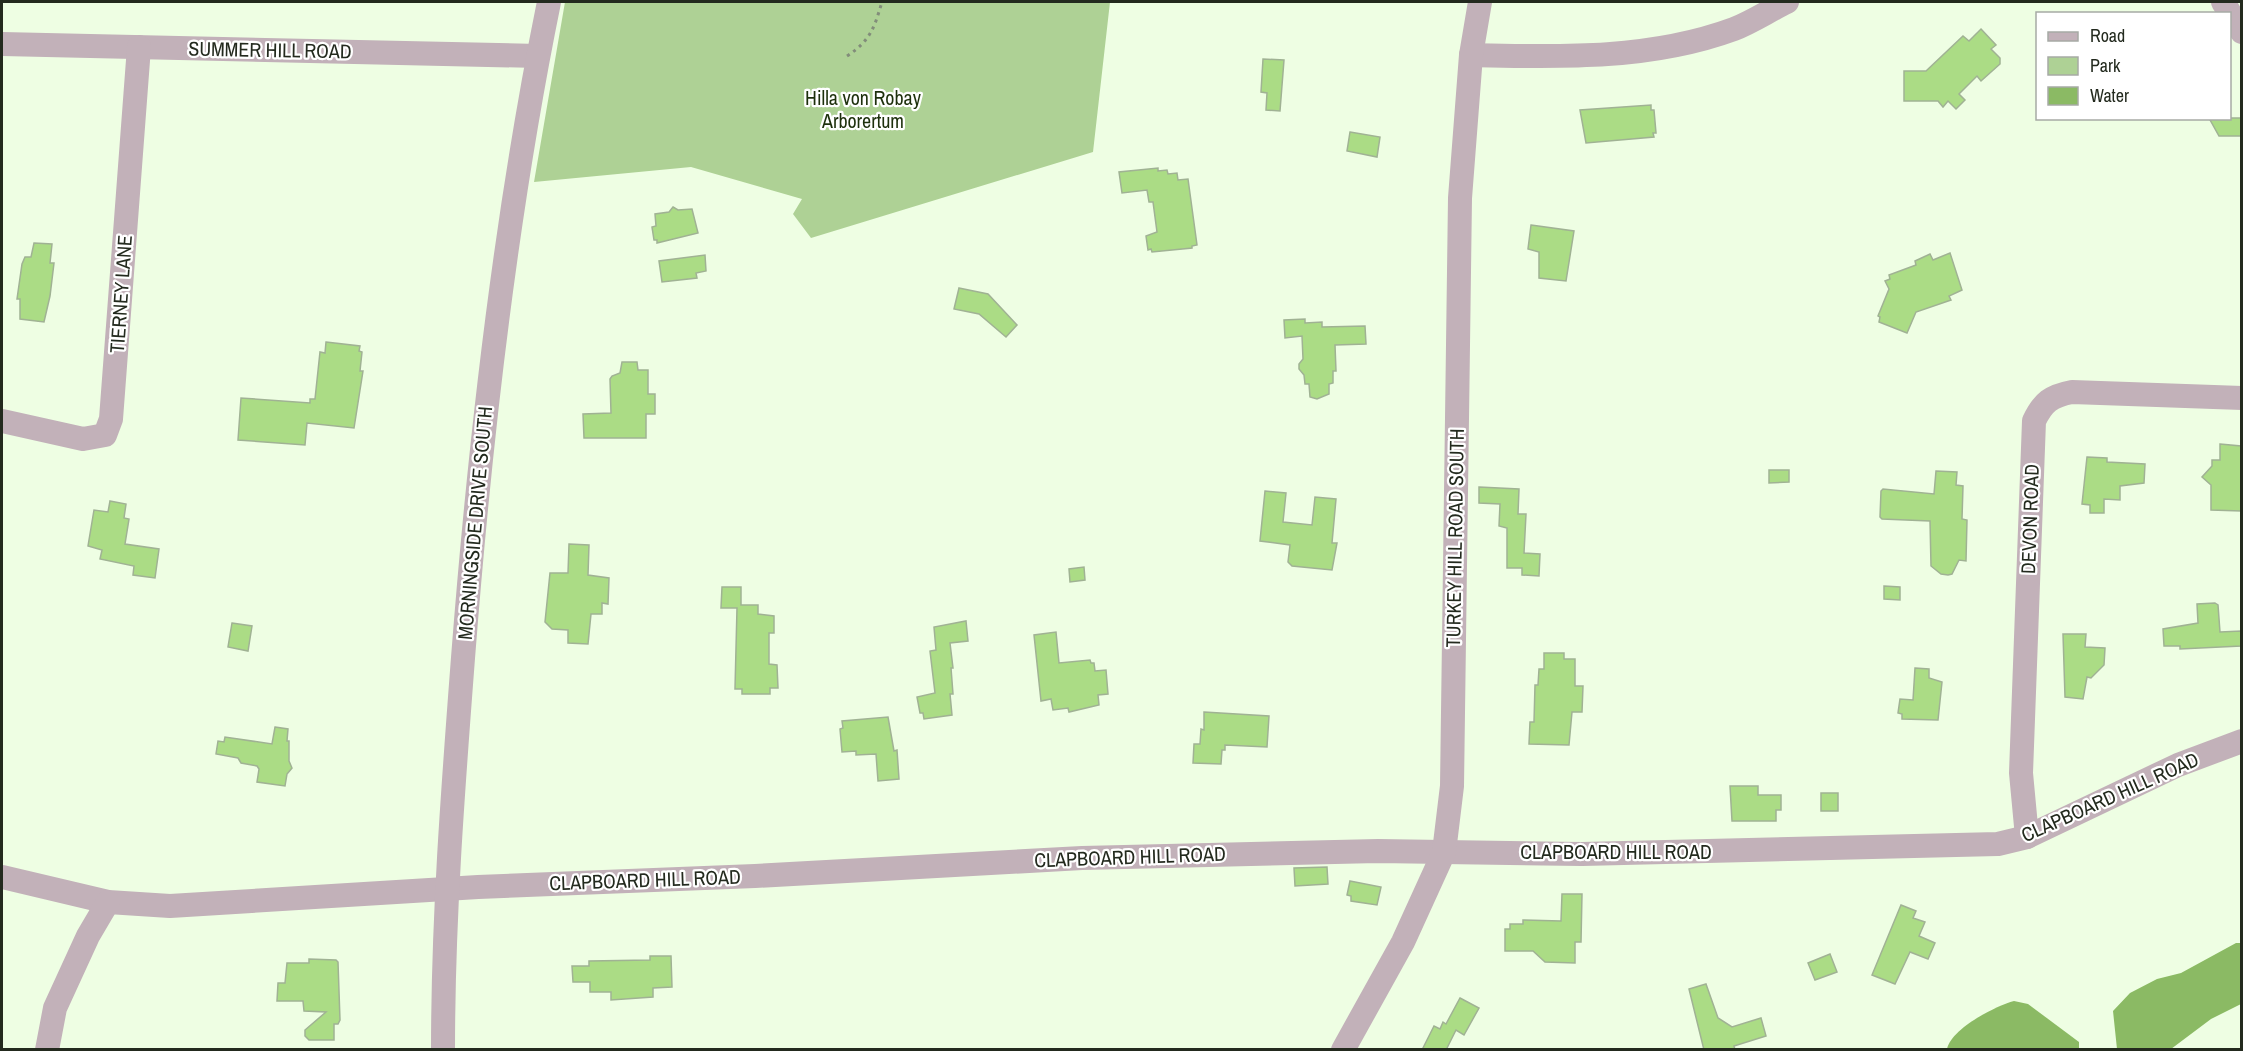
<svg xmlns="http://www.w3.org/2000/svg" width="2243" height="1051" font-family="'Archivo Narrow',sans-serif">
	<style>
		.green { fill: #aed195 }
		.water { fill: #8bba64 }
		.building { fill: #abdc85; stroke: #a0b294; stroke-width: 1.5 }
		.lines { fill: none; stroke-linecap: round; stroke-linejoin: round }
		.path { stroke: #828d7a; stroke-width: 3; stroke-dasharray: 3 4.5; stroke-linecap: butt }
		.minor { stroke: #c2b1b9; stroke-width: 24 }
		.labels { text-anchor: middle; stroke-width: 4.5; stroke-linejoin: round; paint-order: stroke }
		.street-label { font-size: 20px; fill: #232a1e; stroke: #fff }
		.park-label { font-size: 20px; fill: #1d300c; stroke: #fff }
	</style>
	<rect width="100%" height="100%" fill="#eefee3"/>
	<!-- green -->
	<polygon class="green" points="565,2 1110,2 1093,152 811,238 793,214 802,199 691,167 534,182"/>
	<!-- water -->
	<g class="water">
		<polygon points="2236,943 2241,943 2241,1004 2211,1019 2171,1049 2117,1049 2113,1011 2130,993 2157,979 2181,973"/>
		<path d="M2014 1001 2028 1004 2079 1042V1049H1947C1951 1029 1995 1006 2014 1001Z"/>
	</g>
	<!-- building -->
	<g class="building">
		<polygon points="1981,29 1996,45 1991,49 2000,58 2000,64 1981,81 1977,76 1959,94 1965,100 1956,109 1948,101 1943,107 1938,101 1904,101 1904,71 1926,71 1963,36 1969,41"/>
		<polygon points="1263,59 1284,60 1280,111 1266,110 1267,93 1261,92"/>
		<polygon points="1651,105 1651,110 1654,110 1656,133 1653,133 1654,137 1586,143 1580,110"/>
		<polygon points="2209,118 2241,118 2241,136 2219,136"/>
		<polygon points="1350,132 1380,137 1377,157 1347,151"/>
		<polygon points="1158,168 1158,171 1167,170 1168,174 1177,173 1178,180 1188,179 1197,245 1192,246 1192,248 1152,252 1151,249 1148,250 1146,236 1157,232 1153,202 1149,202 1147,190 1122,193 1119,172"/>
		<polygon points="673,207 678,210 692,209 698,233 657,243 657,240 654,240 652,227 656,226 655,214 669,212"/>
		<polygon points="1531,225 1574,231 1566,281 1539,278 1539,252 1528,249"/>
		<polygon points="34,243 52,244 50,263 54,263 50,296 44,322 20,319 20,299 17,299 22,264 25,257 31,257"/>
		<polygon points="1950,253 1962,290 1949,296 1951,300 1916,312 1907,333 1879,322 1880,317 1878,316 1889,289 1885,281 1890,279 1889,275 1916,265 1915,261 1930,254 1933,260"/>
		<polygon points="705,255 706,271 696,273 697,278 662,282 659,261"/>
		<polygon points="959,288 988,294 1017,325 1006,337 979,314 954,309"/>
		<polygon points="1305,319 1305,323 1322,322 1322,327 1365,326 1366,344 1335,345 1336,371 1333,371 1333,383 1329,384 1329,394 1317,399 1310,397 1309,384 1305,384 1304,375 1299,369 1299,364 1303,359 1302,336 1285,338 1284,320"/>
		<polygon points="326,342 360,346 359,351 362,352 360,371 363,371 354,428 307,423 305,445 238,440 241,398 310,403 310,399 315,399 320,352 325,353"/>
		<polygon points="622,362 637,362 638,370 648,370 648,394 655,394 655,414 646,414 646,438 584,438 583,414 611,413 610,379 612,376 620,373"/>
		<polygon points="2220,444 2241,446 2241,511 2211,510 2211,485 2202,477 2212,466 2212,460 2220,460"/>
		<polygon points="2087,457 2107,458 2107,462 2145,464 2144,483 2120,486 2120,500 2104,499 2104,513 2090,513 2090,505 2082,504"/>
		<polygon points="1769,470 1789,470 1789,482 1769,483"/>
		<polygon points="1936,471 1957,472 1956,485 1963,486 1962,519 1967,520 1966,561 1959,560 1952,574 1948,575 1941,574 1931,566 1930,521 1882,519 1880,517 1881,491 1883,489 1934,494"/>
		<polygon points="1479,487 1519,489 1518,514 1526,514 1524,553 1540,554 1539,576 1522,575 1522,568 1507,568 1507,528 1499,526 1500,504 1479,503"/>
		<polygon points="1265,491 1286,493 1283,522 1312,525 1315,497 1336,499 1332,543 1337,543 1332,570 1292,566 1288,562 1290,545 1260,541"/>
		<polygon points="110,501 126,504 124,518 129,519 125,544 159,549 155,578 133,575 134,566 100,559 102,550 88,546 94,510 108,512"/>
		<polygon points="569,544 589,545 588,575 609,578 608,604 602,603 602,614 591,614 588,644 568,643 568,630 552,629 545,622 550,573 568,573"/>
		<polygon points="1084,567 1085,580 1070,582 1069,569"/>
		<polygon points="1884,586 1900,587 1900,600 1884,599"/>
		<polygon points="722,587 741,587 741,605 758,605 758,614 774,616 774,633 769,633 769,664 777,665 778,688 770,688 770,694 742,694 742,689 735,689 737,608 721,608"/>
		<polygon points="2215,603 2218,605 2220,632 2241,631 2241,646 2180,649 2180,646 2164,646 2163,629 2198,623 2197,604"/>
		<polygon points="966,621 968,641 950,643 953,668 951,668 953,694 950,694 952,715 924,719 923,713 920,713 917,697 935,693 930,651 936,650 934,627"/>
		<polygon points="232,623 252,626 248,651 228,647"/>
		<polygon points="1056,632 1059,663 1090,660 1091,663 1094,663 1095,671 1106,670 1108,694 1098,695 1099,705 1069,712 1068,708 1053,710 1051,699 1041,701 1034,635"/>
		<polygon points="2063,634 2086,634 2085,647 2105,648 2104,665 2091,678 2087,677 2083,699 2065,697"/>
		<polygon points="1544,653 1564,653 1564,659 1575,659 1575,686 1583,686 1582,712 1572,712 1569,745 1529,744 1530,722 1534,722 1535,685 1538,685 1539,669 1544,669"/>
		<polygon points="1915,668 1929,669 1929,678 1942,682 1938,720 1902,719 1902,714 1898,713 1900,699 1913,700"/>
		<polygon points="1204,712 1269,716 1267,747 1225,745 1225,750 1222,750 1221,764 1193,763 1194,744 1200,744 1201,729 1204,730"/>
		<polygon points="888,717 894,751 897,750 899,779 878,781 876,754 856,755 856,751 842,752 840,729 843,728 842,721"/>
		<polygon points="275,727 288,729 287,741 289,741 289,761 292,768 287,774 285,786 257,782 259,769 257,766 241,763 238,758 216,754 218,741 224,742 225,737 272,744"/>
		<polygon points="1730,786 1758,786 1758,795 1781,795 1781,810 1776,810 1776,821 1732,821"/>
		<rect x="1821" y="793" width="17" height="18"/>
		<polygon points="1327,867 1328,884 1295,886 1294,868"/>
		<polygon points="1350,881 1381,887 1377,905 1351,901 1351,896 1347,895"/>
		<polygon points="1562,894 1582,894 1581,942 1575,942 1575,963 1545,962 1533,951 1505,951 1505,929 1510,929 1510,924 1523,924 1523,920 1561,921"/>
		<polygon points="1901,905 1916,911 1913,918 1925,922 1919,936 1935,943 1928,959 1910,952 1895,984 1872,975"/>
		<polygon points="1830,954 1837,972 1815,980 1808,963"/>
		<polygon points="650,956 671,956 672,987 653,988 653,997 611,1000 611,992 590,992 590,982 573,982 572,966 589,966 589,961 650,960"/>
		<polygon points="309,959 336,960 338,962 340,1020 338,1024 334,1024 334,1040 309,1040 305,1036 305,1030 326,1012 304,1011 303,1001 277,1001 278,983 285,983 287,963 309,963"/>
		<polygon points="1706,984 1718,1018 1732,1027 1761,1018 1766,1036 1734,1046 1735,1050 1704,1050 1689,989"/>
		<polygon points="1460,998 1479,1008 1464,1035 1456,1030 1446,1050 1422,1050 1434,1026 1440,1029 1443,1022 1446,1024"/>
	</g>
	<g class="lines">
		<!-- path -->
		<path class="path" d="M847 56C871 40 874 28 882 2"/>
		<!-- minor -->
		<g class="minor">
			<polyline points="2223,2 2242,32"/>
			<polyline points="2,44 538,56"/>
			<path d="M1471 55C1559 57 1650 60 1734 29 1752 22 1770 10 1787 2"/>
			<polyline points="2,421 83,439 105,435 111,419 139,47"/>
			<path d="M2027 837 2021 773 2034 421C2043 402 2051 396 2072 392L2242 398"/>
			<polyline points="2,877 108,902 170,906 478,887 755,876 1082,858 1378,851 1582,854 1998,844 2027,837 2178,765 2242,741"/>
			<polyline points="47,1050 55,1008 88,936 108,902"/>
			<path d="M443 1050C443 918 453 789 463 658 480 438 505 218 549 2"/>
			<polyline points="1343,1050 1403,942 1444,852 1452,786 1460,198 1471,55 1480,2"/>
		</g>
	</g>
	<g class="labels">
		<!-- street labels -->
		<g class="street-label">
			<text transform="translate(270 50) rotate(1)" y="7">SUMMER HILL ROAD</text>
			<text transform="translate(121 294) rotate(-86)" y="7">TIERNEY LANE</text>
			<text transform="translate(2030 519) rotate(-88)" y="7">DEVON ROAD</text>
			<text transform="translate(475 523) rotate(-85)" y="7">MORNINGSIDE DRIVE SOUTH</text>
			<text transform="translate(1455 538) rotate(-89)" y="7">TURKEY HILL ROAD SOUTH</text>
			<text transform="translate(2110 797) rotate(-24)" y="7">CLAPBOARD HILL ROAD</text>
			<text x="1616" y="859">CLAPBOARD HILL ROAD</text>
			<text transform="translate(1130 857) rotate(-2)" y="7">CLAPBOARD HILL ROAD</text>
			<text transform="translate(645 880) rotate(-2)" y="7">CLAPBOARD HILL ROAD</text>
		</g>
		<!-- park labels -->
		<g class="park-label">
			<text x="863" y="105">Hilla von Robay<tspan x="863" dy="23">Arborertum</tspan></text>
		</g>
	</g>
	<!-- border -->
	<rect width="2243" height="1051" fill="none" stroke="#232a1e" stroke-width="6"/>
	<!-- legend -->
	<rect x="2036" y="12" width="195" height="108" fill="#ffffff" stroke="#a7aaa5" stroke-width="1.5"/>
	<rect x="2048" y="32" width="30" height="9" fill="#c2b1b9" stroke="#a7aaa5" stroke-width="1.5"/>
	<text x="2090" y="42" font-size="18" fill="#232a1e">Road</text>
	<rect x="2048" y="57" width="30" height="18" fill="#aed195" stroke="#a7aaa5" stroke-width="1.5"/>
	<text x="2090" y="72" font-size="18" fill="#232a1e">Park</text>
	<rect x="2048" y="87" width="30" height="18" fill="#8bba64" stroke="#a7aaa5" stroke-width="1.5"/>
	<text x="2090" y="102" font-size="18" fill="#232a1e">Water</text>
</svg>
